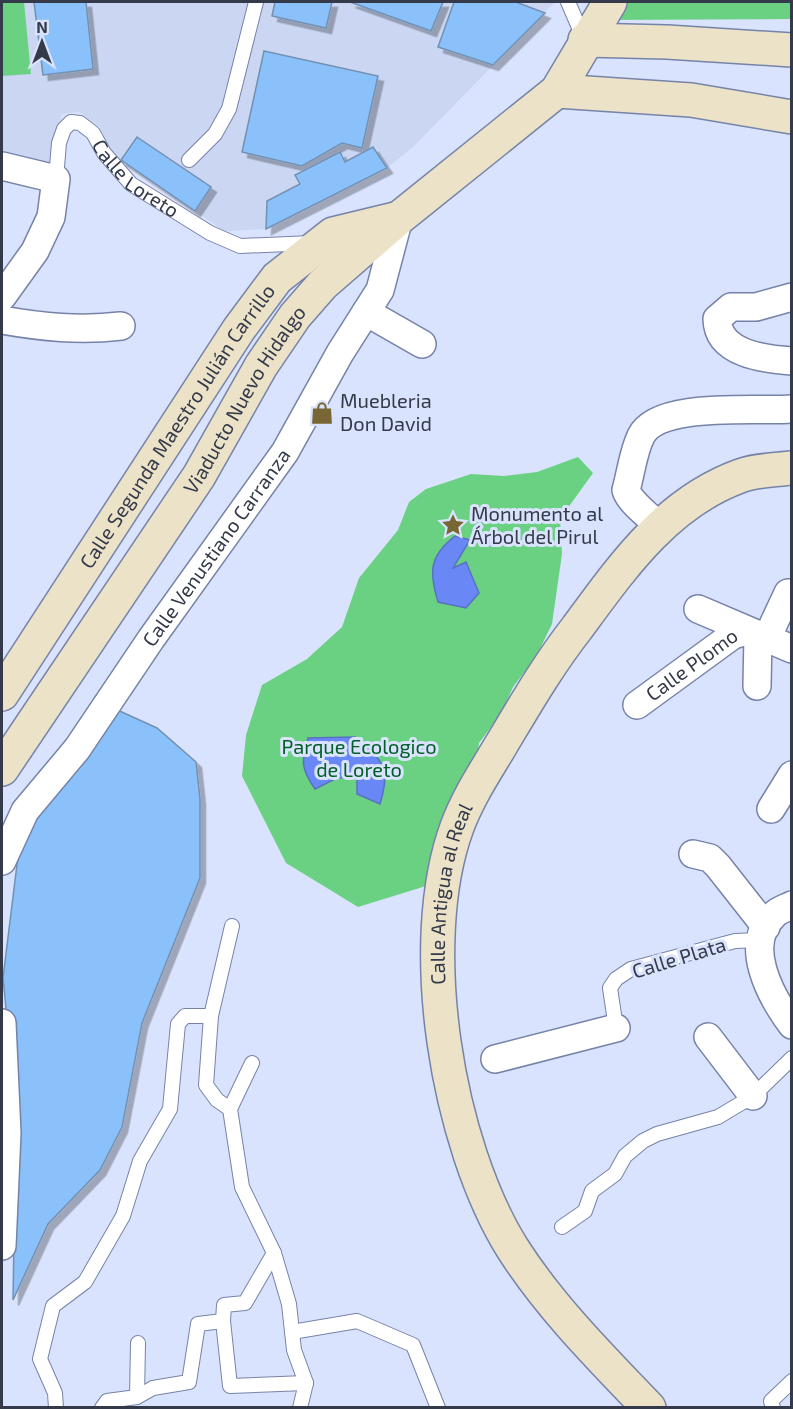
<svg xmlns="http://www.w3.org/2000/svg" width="793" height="1409" font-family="'Exo 2',sans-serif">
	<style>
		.built { fill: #cbd6f3 }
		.green { fill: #6ad183 }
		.water { fill: #6988f5; stroke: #5971c2; stroke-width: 1.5 }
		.building { fill: #8ac1fa; stroke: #7291b2; stroke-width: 1.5; filter: url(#shadow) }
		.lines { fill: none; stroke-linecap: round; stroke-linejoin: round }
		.lane-casing { stroke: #7683a9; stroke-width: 16 }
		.street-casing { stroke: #7683a9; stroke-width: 30 }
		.secondary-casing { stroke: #7683a9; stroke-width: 36 }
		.lane { stroke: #fff; stroke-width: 14 }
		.street { stroke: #fff; stroke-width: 27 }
		.secondary { stroke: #ebe2c8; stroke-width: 33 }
		.labels { text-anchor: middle; stroke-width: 6; stroke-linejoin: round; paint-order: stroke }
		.street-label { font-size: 20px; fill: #343a4a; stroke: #dae3fd }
		.poi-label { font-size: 20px; fill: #343a4a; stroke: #dae3fd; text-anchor: start }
		.park-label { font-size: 20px; fill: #005e26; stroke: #dae3fd }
	</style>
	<defs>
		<filter id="shadow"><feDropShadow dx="5.5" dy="5.5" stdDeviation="0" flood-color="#0004"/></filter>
	</defs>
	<rect width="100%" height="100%" fill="#dae3fd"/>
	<!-- built -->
	<polygon class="built" points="2,2 555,2 413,147 387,168 266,229 224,231 112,154 100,127 79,112 62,114 48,170 2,158"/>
	<!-- green -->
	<g class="green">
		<polygon points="2,2 24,2 31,74 2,76"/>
		<polygon points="614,2 791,2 791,19 604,20"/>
		<polygon points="578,457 593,473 560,519 562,554 552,624 536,657 513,687 501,714 479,743 473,786 440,837 426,886 358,907 286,863 242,776 246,735 262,685 307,659 342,627 359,578 398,530 409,502 426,489 471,474 504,476 537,472"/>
	</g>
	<!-- water -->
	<g class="water">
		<path d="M455 536 470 540 453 568 466 562 479 593 466 608 438 602C429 572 429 556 455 536Z"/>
		<path d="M355 737C383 760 391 767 380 804L357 794V777L337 778 315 789C301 769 301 761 308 738Z"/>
	</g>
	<!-- building -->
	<g class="building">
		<polygon points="34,2 86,2 93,69 43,75"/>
		<polygon points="275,2 332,2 326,28 272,16"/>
		<polygon points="350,2 443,2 431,31"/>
		<polygon points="454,2 516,2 545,13 493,65 438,47"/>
		<polygon points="264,51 378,76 362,148 342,143 302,166 242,152"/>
		<polygon points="137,137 211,187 195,211 121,160"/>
		<polygon points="373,147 387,168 266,229 267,201 300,184 295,175 340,152 345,162"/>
		<polygon points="113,708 157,728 196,762 200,799 200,878 142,1023 122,1127 100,1170 48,1224 13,1300 16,1109 3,978 20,840"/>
	</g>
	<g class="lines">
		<!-- lane casing -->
		<g class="lane-casing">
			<g id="lane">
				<polyline points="568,2 584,39"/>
				<polyline points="189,160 215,134 229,109 256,2"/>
				<path id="s1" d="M56 179 59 143 64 129 71 122 80 123 93 133 104 153 131 184 210 233 240 246 312 243"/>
				<polyline points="232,926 211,1016 206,1085 217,1100 230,1109 242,1187 274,1253 289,1304 294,1350 306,1383 300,1408"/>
				<polyline points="616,1028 610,988 616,979 631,969 735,941 759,940"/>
				<polyline points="230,1109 252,1063"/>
				<polyline points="562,1227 585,1211 592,1191 615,1174 625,1156 643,1141 657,1134 718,1117 753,1096 792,1058"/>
				<polyline points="274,1253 245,1303 224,1305 223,1321 230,1386 306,1383"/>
				<polyline points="292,1332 357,1321 413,1345 438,1408"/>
				<polyline points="137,1397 138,1343"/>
				<polyline points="56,1408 55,1393 40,1359 53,1306 85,1282 123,1216 140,1161 170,1109 178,1024 185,1016 211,1016"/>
				<polyline points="102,1408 107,1401 137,1397 153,1388 189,1382 198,1324 223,1321"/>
				<polyline points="773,1408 771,1401 792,1381"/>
			</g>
		</g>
		<!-- street casing -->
		<g class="street-casing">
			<g id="street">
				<polyline points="2,166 56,179 51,217 35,251 2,297"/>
				<path d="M792 297 756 307H731L717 319C718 354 764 359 792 361"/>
				<polyline points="366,312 422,344"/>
				<path d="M2 320C42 327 80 331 121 326"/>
				<path d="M659 527C649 515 630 503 626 490 631 473 633 452 641 436 658 401 757 412 792 409"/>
				<polyline points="698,609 792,649"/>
				<polyline points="766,640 788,593"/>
				<polyline points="757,686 758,635"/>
				<path id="s2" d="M637 705 733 635 747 631"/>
				<polyline points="771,809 792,775"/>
				<polyline points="693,854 710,858 718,866 766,927"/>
				<path id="s3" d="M2 861 25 811 77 749 151 639 285 452 340 353 380 290 399 218"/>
				<path d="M792 905C786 908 779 910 775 914 741 943 771 997 792 1025"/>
				<polyline points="2,1023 7,1133 2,1246"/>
				<polyline points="708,1037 753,1096"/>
				<polyline points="495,1059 616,1028"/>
			</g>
		</g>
		<!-- secondary casing -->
		<g class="secondary-casing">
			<g id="secondary">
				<polyline points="585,40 667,42 792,50"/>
				<polyline points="557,91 691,100 792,117"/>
				<path id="s4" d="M2 694 239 329 277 278 333 234 395 219"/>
				<path id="s5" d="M2 769 199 476 261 366 295 316 323 284 399 218 557 91 610 2"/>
				<path id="s6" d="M649 1408C601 1358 550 1307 513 1249 447 1144 414 944 457 827 468 797 485 772 501 745 525 705 548 665 577 628 622 567 666 503 740 476 755 470 775 470 792 468"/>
			</g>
		</g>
		<!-- lane -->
		<use href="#lane" class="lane"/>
		<!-- street -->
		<use href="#street" class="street"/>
		<!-- secondary -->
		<use href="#secondary" class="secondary"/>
	</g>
	<!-- icons -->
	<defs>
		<g id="shop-bare" transform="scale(1.8)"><path d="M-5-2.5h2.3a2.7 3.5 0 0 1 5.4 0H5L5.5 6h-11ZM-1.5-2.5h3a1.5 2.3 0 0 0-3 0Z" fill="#786634" stroke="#dae3fd" stroke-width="2.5" paint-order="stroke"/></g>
		<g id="sight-bare" transform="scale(1.8)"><path d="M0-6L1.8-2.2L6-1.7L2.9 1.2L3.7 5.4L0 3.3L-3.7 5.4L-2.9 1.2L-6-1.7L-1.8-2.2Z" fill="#786634" stroke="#dae3fd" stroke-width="2.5" paint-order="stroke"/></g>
	</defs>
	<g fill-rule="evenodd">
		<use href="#shop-bare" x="322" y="413"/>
		<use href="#sight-bare" x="453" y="525"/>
	</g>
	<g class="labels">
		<!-- street labels -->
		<g class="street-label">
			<text dy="7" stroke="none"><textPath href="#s1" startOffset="150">Calle Loreto</textPath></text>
			<text dy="7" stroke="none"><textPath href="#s5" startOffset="442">Viaducto Nuevo Hidalgo</textPath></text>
			<text dy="7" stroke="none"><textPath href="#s4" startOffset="320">Calle Segunda Maestro Julián Carrillo</textPath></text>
			<text dy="7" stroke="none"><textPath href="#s3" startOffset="381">Calle Venustiano Carranza</textPath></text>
			<text dy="7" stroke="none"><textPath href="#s2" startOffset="68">Calle Plomo</textPath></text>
			<text dy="7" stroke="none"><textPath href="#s6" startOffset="579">Calle Antigua al Real</textPath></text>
			<text transform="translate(679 958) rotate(-17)" y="7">Calle Plata</text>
		</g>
		<!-- poi labels -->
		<g class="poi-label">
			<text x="340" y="408">Muebleria<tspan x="340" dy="23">Don David</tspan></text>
			<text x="471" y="521">Monumento al<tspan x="471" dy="23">Árbol del Pirul</tspan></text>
		</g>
		<!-- park labels -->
		<g class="park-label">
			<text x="359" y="754">Parque Ecologico<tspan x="359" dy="23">de Loreto</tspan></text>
		</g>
	</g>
	<!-- border -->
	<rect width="793" height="1409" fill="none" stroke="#343a4a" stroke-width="6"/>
	<!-- north arrow -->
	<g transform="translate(42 42)" stroke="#dae3fd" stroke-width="4.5" paint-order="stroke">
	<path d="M0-4.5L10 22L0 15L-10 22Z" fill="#343a4a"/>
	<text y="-9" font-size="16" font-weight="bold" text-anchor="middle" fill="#343a4a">N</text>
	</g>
</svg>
